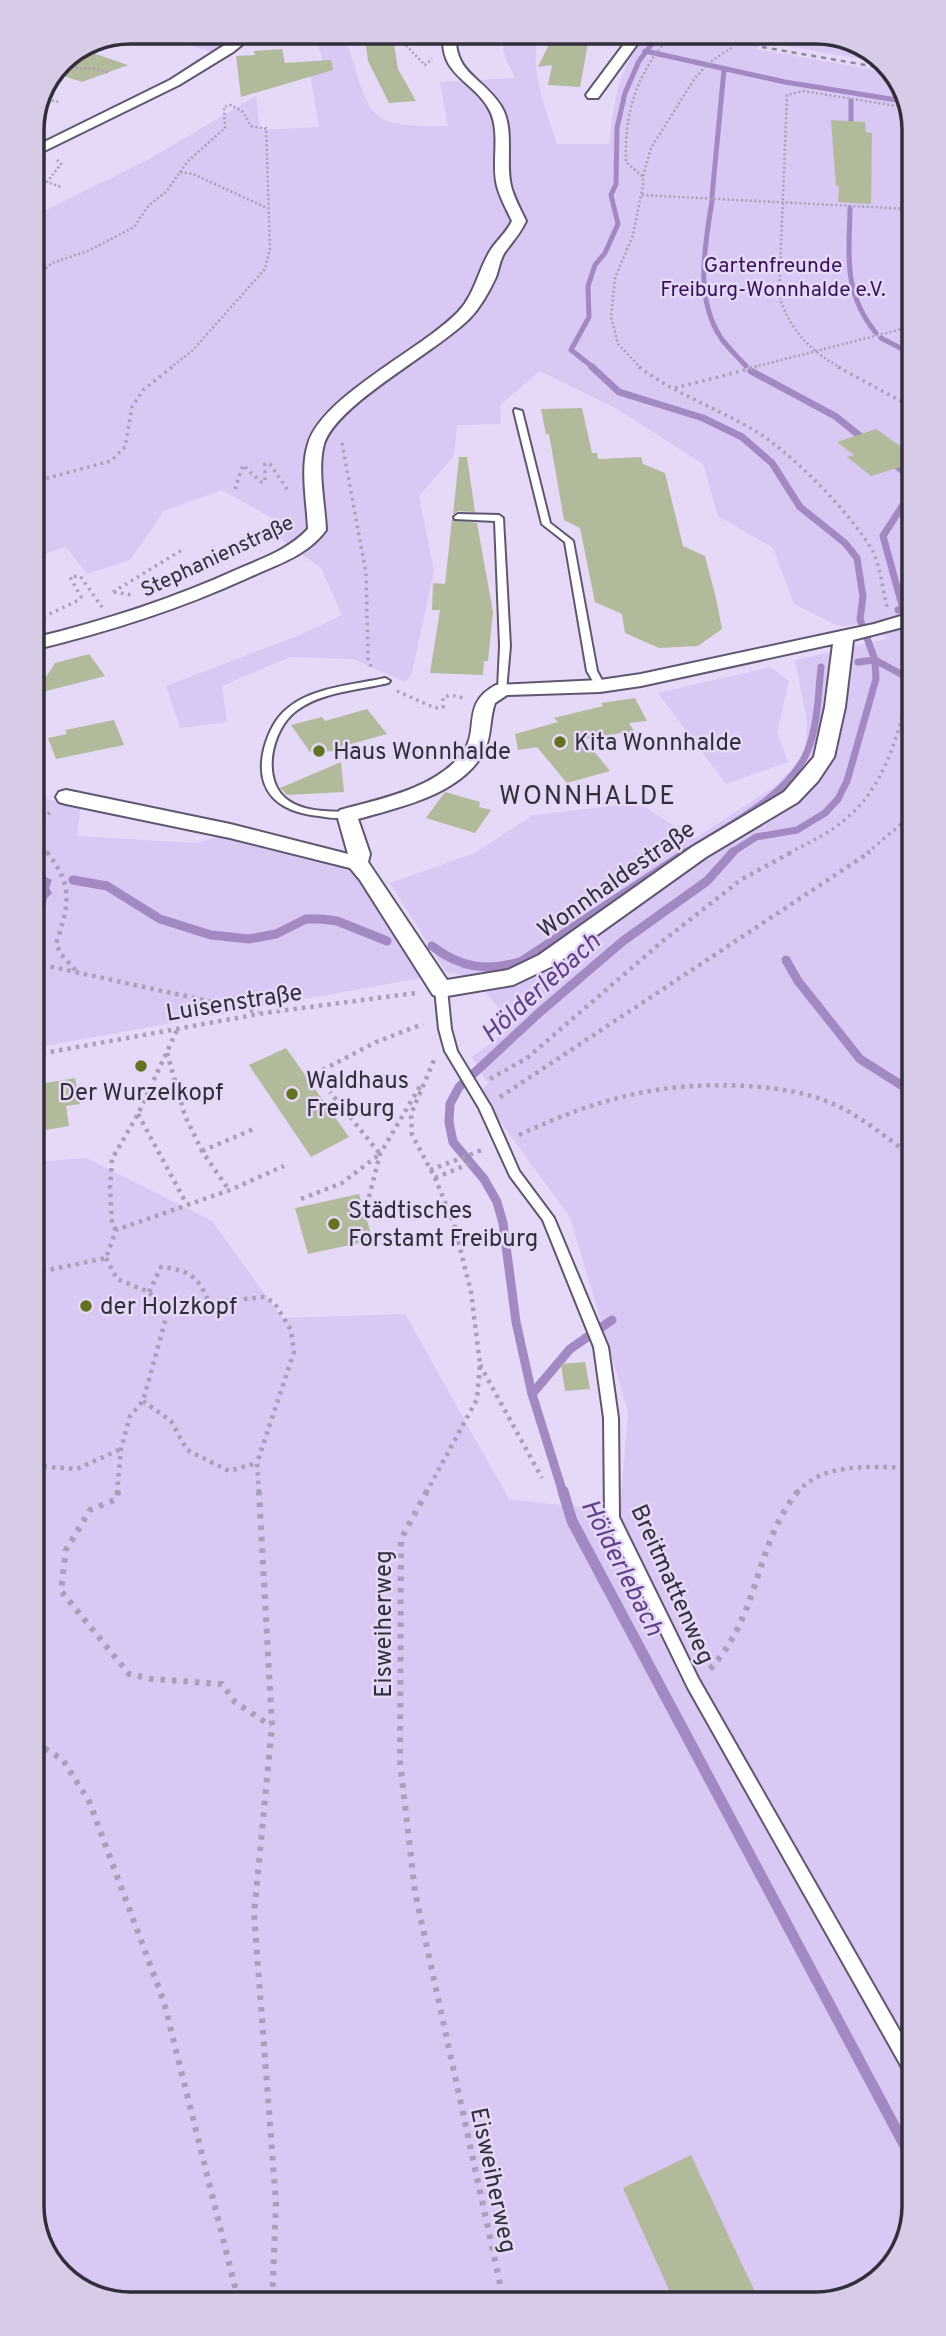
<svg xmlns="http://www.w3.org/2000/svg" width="946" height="2336" font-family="Overpass,sans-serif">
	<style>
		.green { fill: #d9c7f4 }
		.water { fill: #a289c4 }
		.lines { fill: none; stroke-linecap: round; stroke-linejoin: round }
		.stream-far3 { stroke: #a289c4; stroke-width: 5 }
		.stream-far2 { stroke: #a289c4; stroke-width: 7 }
		.stream-far1 { stroke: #a289c4; stroke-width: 9 }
		.stream { stroke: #a289c4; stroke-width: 11 }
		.building { fill: #b2ba9c }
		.lane-casing { stroke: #615670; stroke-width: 4 }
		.street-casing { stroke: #615670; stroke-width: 4 }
		.path-far3 { stroke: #a99fb7; stroke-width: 2.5; stroke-dasharray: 2 2.5; stroke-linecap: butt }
		.path-far2 { stroke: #a99fb7; stroke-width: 3.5; stroke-dasharray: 2.5 4.5; stroke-linecap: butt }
		.path-far1 { stroke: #a99fb7; stroke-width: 4.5; stroke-dasharray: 3.5 5; stroke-linecap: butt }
		.path { stroke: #a99fb7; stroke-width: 6; stroke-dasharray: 4.5 7; stroke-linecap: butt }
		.lane { fill: #fff; fill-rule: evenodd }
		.street { fill: #fff; fill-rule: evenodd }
		.rail { stroke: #8f879c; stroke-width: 2.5; stroke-dasharray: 5 5; stroke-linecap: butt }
		.poi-dot { fill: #637320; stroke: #e5d9f7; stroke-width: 2.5 }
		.labels { text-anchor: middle; stroke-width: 5; stroke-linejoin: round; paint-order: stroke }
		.far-park-label { font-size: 21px; fill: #371259; stroke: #e5d9f7 }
		.far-street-label { font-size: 21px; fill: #332e3a; stroke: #e5d9f7 }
		.poi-label { font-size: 24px; fill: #332e3a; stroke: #e5d9f7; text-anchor: start }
		.street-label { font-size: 24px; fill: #332e3a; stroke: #e5d9f7 }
		.neighbourhood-label { font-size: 26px; letter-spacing: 2px; fill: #332e3a; stroke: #e5d9f7 }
		.water-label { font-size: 26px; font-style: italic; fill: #624089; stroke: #e5d9f7 }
		.rim { fill: none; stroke: #332e3a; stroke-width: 3.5 }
	</style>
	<rect width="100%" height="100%" fill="#e5d9f7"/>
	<!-- green -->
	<g class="green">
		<polygon points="150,32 245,32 214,53"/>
		<path d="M287 32H377L355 36 347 44C373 118 362 127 448 126L440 82 515 78C507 60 499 51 505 32H540C527 66 547 111 557 144H610C613 101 619 64 650 32H823L876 52 884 63 764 42 756 49 891 73 909 98 914 2207 894 2266 848 2299 123 2304 70 2284 37 2238 34 1162 86 1158 212 1221 282 1318 405 1314 509 1499 620 1512 628 1412 570 1217 479 1093 488 1083 472 1057 513 1026 474 978 446 972 390 883 475 853 533 815 639 803 694 839 774 787 805 756 807 721 795 660 886 639 873 622 844 626 836 625 794 604 773 548 718 516 703 464 617 409 540 371 500 405 501 424 457 425 454 456 419 496 434 571 411 676 405 682 353 659 290 657 222 686 227 722 180 728 166 686 300 635 342 615 321 568 272 533 274 519 222 490 164 511 130 560 87 574 66 547 33 557 32 217 151 158 256 96 260 130 319 127 310 73 323 61 315 37Z"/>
		<polygon points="770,667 789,681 777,733 788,762 726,784 658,693"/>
		<polygon points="33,797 81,805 77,836 195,843 218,837 237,838 337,862 362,874 375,892 421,978 34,1048 34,924 44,913 49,888 44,872 33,857"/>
	</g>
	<!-- water -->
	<polygon class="water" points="33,857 46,877 52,880 49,888 52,893 47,898 44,913 34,924"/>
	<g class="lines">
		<!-- stream-far3 -->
		<g class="stream-far3">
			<polyline points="645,51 785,82 909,102"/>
			<polyline points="851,101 851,131"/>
			<polyline points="712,196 724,70"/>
			<path d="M712 201C705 246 694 297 721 338 728 348 738 357 746 366"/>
			<path d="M850 208C849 256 843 293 876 333"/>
			<polyline points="881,338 910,353"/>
			<polyline points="594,368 571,350 589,317 588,286 595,265 605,253 618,224 611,195 616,184 617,128 625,93 639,61 661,32"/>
		</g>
		<!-- stream-far2 -->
		<g class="stream-far2">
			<polyline points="592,367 619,392 703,418 742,437 772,463 800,507 845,543 857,558 863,597 860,619 875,660 876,679 847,781 838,799 825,813 797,830 756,837 731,853"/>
			<polyline points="751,371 835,416 865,440"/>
			<polyline points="890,460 910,477"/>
			<polyline points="898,610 903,609 883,536 910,494"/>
			<polyline points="858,662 875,660 901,674"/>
			<path d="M685 853C725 827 788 797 807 752 818 726 818 695 821 667"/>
		</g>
		<!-- stream-far1 -->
		<g class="stream-far1">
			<polyline points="73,880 107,886 160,919 211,935 249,939 276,934 306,919 322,919 337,921 387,941"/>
			<polyline points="909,880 911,883"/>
			<path d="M432 946C460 968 488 972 522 961L687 852"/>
			<polyline points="786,960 798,981 860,1059 912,1092"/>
			<polyline points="532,1394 570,1349 612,1320"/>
			<polyline points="563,1493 532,1394 516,1322 503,1223 497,1202 484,1179 453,1142 449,1122 450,1104 459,1087 540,1012 623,941 707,881 733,852"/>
		</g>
		<!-- stream -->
		<polyline class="stream" points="563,1491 572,1521 914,2163"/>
	</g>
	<!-- building -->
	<g class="building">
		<polygon points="555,32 590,32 580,87 548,85 552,65 538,67"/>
		<polygon points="393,38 398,69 416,101 389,103 368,61 365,39"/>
		<polygon points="282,49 285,63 331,60 333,70 241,97 236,56 255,55 254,51"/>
		<polygon points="84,50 128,65 82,82 55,73 61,60"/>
		<polygon points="831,120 865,122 866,132 872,133 871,204 838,202 839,186 836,186"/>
		<polygon points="582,408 592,453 597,453 598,459 641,457 643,464 665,473 683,546 705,556 716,598 722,629 698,646 659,648 625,633 622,614 595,602 580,528 564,520 549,434 546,434 541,409"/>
		<polygon points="876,429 910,453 910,464 871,476 847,457 854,455 837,442"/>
		<polygon points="459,457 467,457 475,512 458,511 453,515"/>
		<polygon points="452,519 477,523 493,612 488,661 484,661 483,675 430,673 440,610 432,610 433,583 445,584"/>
		<polygon points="89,654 105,676 35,694 55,663"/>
		<polygon points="635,698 647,721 629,723 634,731 584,739 610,771 567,783 537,747 518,750 515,734 558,722 554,718 603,706 601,703"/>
		<polygon points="367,709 387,734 340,747 340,751 310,752 291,725 322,717 325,721"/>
		<polygon points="114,720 124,745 56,759 48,738 67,734 65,730"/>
		<polygon points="341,762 344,792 287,795 280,788"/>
		<polygon points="445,792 480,802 479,807 491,810 475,833 426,818"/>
		<polygon points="286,1048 349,1137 311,1157 249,1065"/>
		<polygon points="75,1078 80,1104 66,1106 69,1126 34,1132 34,1085"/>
		<polygon points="359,1194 373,1240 308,1254 295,1208"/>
		<polygon points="585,1362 590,1389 565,1391 561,1364"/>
		<polygon points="691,2155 738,2256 759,2300 674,2301 623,2188"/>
	</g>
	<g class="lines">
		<!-- lane casing -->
		<g class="lane-casing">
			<g id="lane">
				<polygon points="515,409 522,411 550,523 573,541 597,671 605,686 603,688 597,688 587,671 565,542 542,524 514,411"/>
				<polygon points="458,514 499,515 503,518 510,646 506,691 500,691 498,689 500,646 495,521 455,519 454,517"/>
				<path d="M385 678 390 681 388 683C359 690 320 692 296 711 271 730 260 782 289 801 305 812 328 811 347 812L352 815 351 817C340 819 329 818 319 816 279 812 254 792 264 749 268 734 275 718 288 708 313 687 354 685 385 678Z"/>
				<polygon points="441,985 447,989 451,1029 457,1051 491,1107 519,1171 554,1218 608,1347 618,1418 619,1517 698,1678 914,2056 914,2080 908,2078 688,1688 605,1517 604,1418 594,1347 543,1220 510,1176 479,1108 445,1051 439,1029 435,989"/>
			</g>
		</g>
		<!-- street casing -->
		<g class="street-casing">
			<g id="street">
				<polygon points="245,32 258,32 233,52 179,85 32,157 32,148 170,80"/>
				<path d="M444 32H456C453 74 482 76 501 106 515 128 505 162 511 186 514 198 521 210 526 221 520 234 513 241 505 252 500 259 499 269 496 277 490 290 480 308 470 318 437 352 337 403 324 444 317 469 325 504 326 530 307 556 278 564 250 577 180 609 108 632 33 650V638C104 621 172 599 238 569 264 558 289 549 308 529 307 503 300 469 308 444 322 396 421 350 458 312 475 294 478 271 490 251 497 240 506 233 512 221 507 210 500 198 497 186 491 163 501 133 490 111 475 80 437 76 444 32Z"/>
				<polygon points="633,32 646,32 598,98 588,98 586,95"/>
				<path d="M911 613V625L853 640 845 707 834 757 818 781 798 802 706 857 555 965 513 985 441 997 433 995 360 880 350 868 230 838 66 804 59 802 56 797 59 792 66 790 230 824 348 854 337 815 340 810C380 799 434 789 462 754 481 730 460 704 496 685L600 680 641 674 874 624ZM833 644 825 707 814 757 784 792 692 847 539 955 508 970 447 980 368 862 370 854 358 819C400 807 463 794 484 751 492 736 489 719 495 703L507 695 600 692 641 686Z"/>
			</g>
		</g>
		<!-- path-far3 -->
		<g class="path-far3">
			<polyline points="366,37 395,34 425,65 432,59"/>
			<polyline points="59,64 70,63 79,69 92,68 110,73"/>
			<polyline points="43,99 59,102"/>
			<polyline points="57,160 61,164 47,182 61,187"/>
			<polyline points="180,172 187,162 225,128 224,107 231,105 243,112 251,126 266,129"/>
			<polyline points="643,176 651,148 695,78 710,62 734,46"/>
			<polyline points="642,195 910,209"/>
			<polyline points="32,280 52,263 88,251 134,227 149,205 167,191 180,172 193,174 267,208"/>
			<polyline points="170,368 193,350 265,269 270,248 266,127"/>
			<path d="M641 368 618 344 611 317 615 278 633 235 643 185V177L626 162C624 110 638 70 674 32"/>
			<polyline points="750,368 910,327"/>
			<path d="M841 368C810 351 790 330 779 296L787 95 803 91 909 108"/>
		</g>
		<!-- path-far2 -->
		<g class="path-far2">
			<path d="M639 367C674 393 714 407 752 429 788 449 851 513 872 550 881 567 882 588 887 607"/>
			<polyline points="838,367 910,406"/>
			<polyline points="675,388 757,367"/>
			<polyline points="342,443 366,573 368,658 371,667"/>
			<polyline points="33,482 111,461 125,447 132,407 143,390 172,367"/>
			<polyline points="235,489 243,465 261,482 265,482 265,464 270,464 289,492"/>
			<polyline points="113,592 182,550"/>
			<polyline points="114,592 132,595"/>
			<polyline points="37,620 79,600 81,597 70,577 80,576 102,607"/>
			<polyline points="397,691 435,708 443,707 443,697 451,695 463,698"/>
			<polyline points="33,793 45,794"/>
			<polyline points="33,829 50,812"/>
			<polyline points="33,835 48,853"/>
			<path d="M789 853C810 842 832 832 849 816 886 784 899 730 911 685"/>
			<polyline points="867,853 900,825 911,811"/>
		</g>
		<!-- path-far1 -->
		<g class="path-far1">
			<path d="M47 852C74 887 69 904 56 944L61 954 79 974"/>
			<polyline points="34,963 259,1012"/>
			<polyline points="167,1053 185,1116 202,1151 229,1190"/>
			<polyline points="34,1055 264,1013 416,993"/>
			<polyline points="315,1074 376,1042 423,1024"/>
			<polyline points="490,1079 527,1058 664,940 742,879 792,852"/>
			<polyline points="500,1097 870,852"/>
			<polyline points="138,1114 186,1203"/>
			<path d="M519 1135C596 1099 661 1081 747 1086 774 1088 801 1091 826 1101 858 1113 885 1137 912 1156"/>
			<polyline points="202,1151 256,1128"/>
			<polyline points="430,1170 482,1150"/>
			<polyline points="435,1178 471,1163"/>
			<polyline points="369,1197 380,1154 422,1083"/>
			<polyline points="301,1199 342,1183 380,1154 330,1092"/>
			<polyline points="116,1230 112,1223 110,1188 112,1159 138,1114 178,1028"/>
			<polyline points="106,1258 117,1279 149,1292 167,1314 143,1401 130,1416 121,1449 117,1493"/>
			<polyline points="34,1273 106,1258 116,1230 230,1190 284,1166"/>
			<path d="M149 1292 161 1267C189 1270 199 1277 209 1303L263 1297 274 1302 291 1330 294 1352 257 1463 259 1493"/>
			<polyline points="480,1365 542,1478"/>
			<polyline points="143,1401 171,1421 187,1450 229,1471 257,1463"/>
			<polyline points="35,1466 77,1469 121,1449"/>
			<polyline points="426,1493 477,1399 480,1364 471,1292 454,1224 435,1178 412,1135 411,1114 434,1060"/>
			<path d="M797 1493C822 1461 876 1467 913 1468"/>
		</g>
		<!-- path -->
		<g class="path">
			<polyline points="118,1491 117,1499 90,1510 66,1550 61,1591 129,1674 152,1679 222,1684 235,1702 271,1726"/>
			<polyline points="259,1491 272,1726 254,1914 276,2203 272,2303"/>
			<polyline points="427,1491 401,1539 400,1761 415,1892 504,2302"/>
			<path d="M710 1669C761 1614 753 1548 798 1491"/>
			<polyline points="35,1742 63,1760 89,1801 164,2002 239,2303"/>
		</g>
		<!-- lane -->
		<use href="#lane" class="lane"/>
		<!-- street -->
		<use href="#street" class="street"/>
		<!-- rail -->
		<polyline class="rail" points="762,47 888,69"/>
	</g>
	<!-- markers -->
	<g class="poi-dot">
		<circle cx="560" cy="742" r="7"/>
		<circle cx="319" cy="751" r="7"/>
		<circle cx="141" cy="1066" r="7"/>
		<circle cx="292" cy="1094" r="7"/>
		<circle cx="334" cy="1224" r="7"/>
		<circle cx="86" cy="1306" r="7"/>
	</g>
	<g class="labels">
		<!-- far-park labels -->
		<g class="far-park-label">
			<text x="773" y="272">Gartenfreunde<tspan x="773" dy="24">Freiburg-Wonnhalde e.V.</tspan></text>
		</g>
		<!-- far-street labels -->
		<g class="far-street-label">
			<text transform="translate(217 556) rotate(-25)" y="7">Stephanienstraße</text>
		</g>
		<!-- poi labels -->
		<g class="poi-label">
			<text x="574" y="750">Kita Wonnhalde</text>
			<text x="333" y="759">Haus Wonnhalde</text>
			<text x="306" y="1088">Waldhaus<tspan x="306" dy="28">Freiburg</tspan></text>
			<text x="141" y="1100" text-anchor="middle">Der Wurzelkopf</text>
			<text x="348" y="1218">Städtisches<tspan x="348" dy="28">Forstamt Freiburg</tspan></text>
			<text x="100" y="1314">der Holzkopf</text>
		</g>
		<!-- street labels -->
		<g class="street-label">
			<text transform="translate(616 879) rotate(-35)" y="8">Wonnhaldestraße</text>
			<text transform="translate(234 1002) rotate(-9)" y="8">Luisenstraße</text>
			<text transform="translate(673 1584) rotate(66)" y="8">Breitmattenweg</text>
			<text transform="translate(383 1624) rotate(-90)" y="8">Eisweiherweg</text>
			<text transform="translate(494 2180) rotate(78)" y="8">Eisweiherweg</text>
		</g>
		<!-- neighbourhood labels -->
		<g class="neighbourhood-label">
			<text x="588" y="804">WONNHALDE</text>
		</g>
		<!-- water labels -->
		<g class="water-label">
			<text transform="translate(540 987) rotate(-42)" y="9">Hölderlebach</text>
			<text transform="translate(623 1567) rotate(63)" y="9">Hölderlebach</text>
		</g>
	</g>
	<!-- crop -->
	<path d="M0 0H946V2336H0ZM130 44H816A86 86 0 0 1 902 130V2206A86 86 0 0 1 816 2292H130A86 86 0 0 1 44 2206V130A86 86 0 0 1 130 44Z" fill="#d7cbe8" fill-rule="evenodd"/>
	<path class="rim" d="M130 44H816A86 86 0 0 1 902 130V2206A86 86 0 0 1 816 2292H130A86 86 0 0 1 44 2206V130A86 86 0 0 1 130 44Z"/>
</svg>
